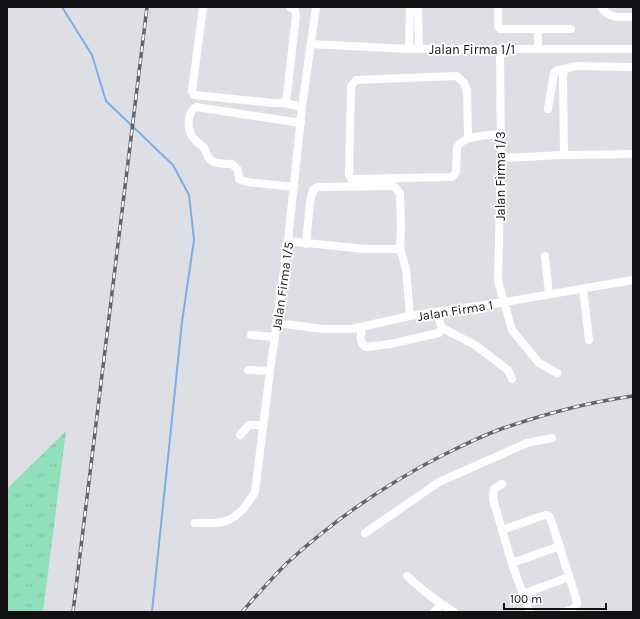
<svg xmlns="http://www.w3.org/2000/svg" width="640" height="619" font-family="Karla,sans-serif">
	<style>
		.grass { fill: url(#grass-tufts) }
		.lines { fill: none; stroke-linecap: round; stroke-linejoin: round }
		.stream { stroke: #7dade7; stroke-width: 2 }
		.minor { stroke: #fff; stroke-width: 8 }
		.rail-casing { stroke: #646568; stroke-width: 3.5 }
		.rail { stroke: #fff; stroke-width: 2; stroke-dasharray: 6; stroke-linecap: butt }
		.labels { text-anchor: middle; stroke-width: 4; stroke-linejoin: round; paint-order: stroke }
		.street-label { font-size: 13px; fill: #111113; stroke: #fff }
	</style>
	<defs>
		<pattern id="grass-tufts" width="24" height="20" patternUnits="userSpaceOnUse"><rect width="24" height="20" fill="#91dfbb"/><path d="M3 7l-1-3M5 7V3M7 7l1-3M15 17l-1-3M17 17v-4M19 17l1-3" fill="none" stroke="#7cbea0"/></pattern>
	</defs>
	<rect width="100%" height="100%" fill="#dddfe5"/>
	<!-- grass -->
	<polygon class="grass" points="66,431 43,612 7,612 7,489"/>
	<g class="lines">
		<!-- stream -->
		<polyline class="stream" points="62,7 92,55 106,101 173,165 189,195 194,240 182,322 152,612"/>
		<!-- minor -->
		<g class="minor">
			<polyline points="203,7 192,91 194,95 273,103 286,103 302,107"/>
			<polyline points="498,7 498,26 500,29 571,29"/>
			<path d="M601 7C609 19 620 17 633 17"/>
			<polyline points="418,8 419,49"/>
			<polyline points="538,29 538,49"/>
			<polyline points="311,44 409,49 633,49"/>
			<polyline points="409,49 410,9"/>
			<polyline points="500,49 501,158 498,281 512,330 539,363 557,373"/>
			<polyline points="286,103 296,16 295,10 290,7"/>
			<polyline points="548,109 554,73 558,70 564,69"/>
			<path d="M468 138 467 91 464 83 457 76 356 80 351 86 349 175 351 179 451 177 454 175 456 172 457 147C465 134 487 136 500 134"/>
			<polyline points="564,155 563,78 564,69 576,66 633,67"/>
			<polyline points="501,158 564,155 633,154"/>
			<path d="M294 187 247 182 239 179 238 170 232 164C227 164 219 164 214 162 206 159 208 153 204 148 200 143 193 141 191 134 187 126 188 111 196 107L301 123"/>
			<polyline points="288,241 364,249 400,249"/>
			<polyline points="306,244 310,202 313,190 318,187 394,186 400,193 401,226 400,249 406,269 410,316"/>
			<polyline points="545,256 549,294"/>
			<polyline points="583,289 589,340"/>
			<polyline points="277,323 323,329 351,329 410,316 505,302 633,280"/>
			<path d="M362 328C361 335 358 342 366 347L390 344 439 333 442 328 437 313"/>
			<polyline points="442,328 475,345 508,370 512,379"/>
			<polyline points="251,335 275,337"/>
			<polyline points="248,370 270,371"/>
			<polyline points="240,435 249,425 263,425"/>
			<polyline points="502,484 494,489 493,499 513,567 530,612"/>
			<path d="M195 523C203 523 219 524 226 521 240 516 248 503 255 492L270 371 288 241 302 107 316 7"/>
			<polyline points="502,530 542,516 547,515 550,517 576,598 577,604 573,609 564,612"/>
			<polyline points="365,533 439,482 527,443 552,438"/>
			<polyline points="512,563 560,546"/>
			<path d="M407 576C422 590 437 602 454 612"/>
			<polyline points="523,594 569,577"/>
			<polyline points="434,612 441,605"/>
		</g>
		<!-- rail casing -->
		<g class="rail-casing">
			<g id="rail">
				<polyline points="73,612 147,7"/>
				<path d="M242 612C257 595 271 579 287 563 334 520 386 484 443 455 464 445 485 434 507 427 548 413 590 402 633 396"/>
			</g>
		</g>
		<!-- rail -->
		<use href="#rail" class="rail"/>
	</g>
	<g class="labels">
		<!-- street labels -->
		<g class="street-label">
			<text x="472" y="54">Jalan Firma 1/1</text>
			<text transform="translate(500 176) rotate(-90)" y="5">Jalan Firma 1/3</text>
			<text transform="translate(282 286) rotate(-82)" y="5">Jalan Firma 1/5</text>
			<text transform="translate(455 310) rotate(-9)" y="5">Jalan Firma 1</text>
		</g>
	</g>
	<!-- border -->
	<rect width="640" height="619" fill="none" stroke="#111113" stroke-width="16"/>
	<!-- scale -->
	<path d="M504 603v6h102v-6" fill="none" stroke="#111113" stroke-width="2"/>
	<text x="510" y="603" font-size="12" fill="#111113" stroke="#ffffff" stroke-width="3" paint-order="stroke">100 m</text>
</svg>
